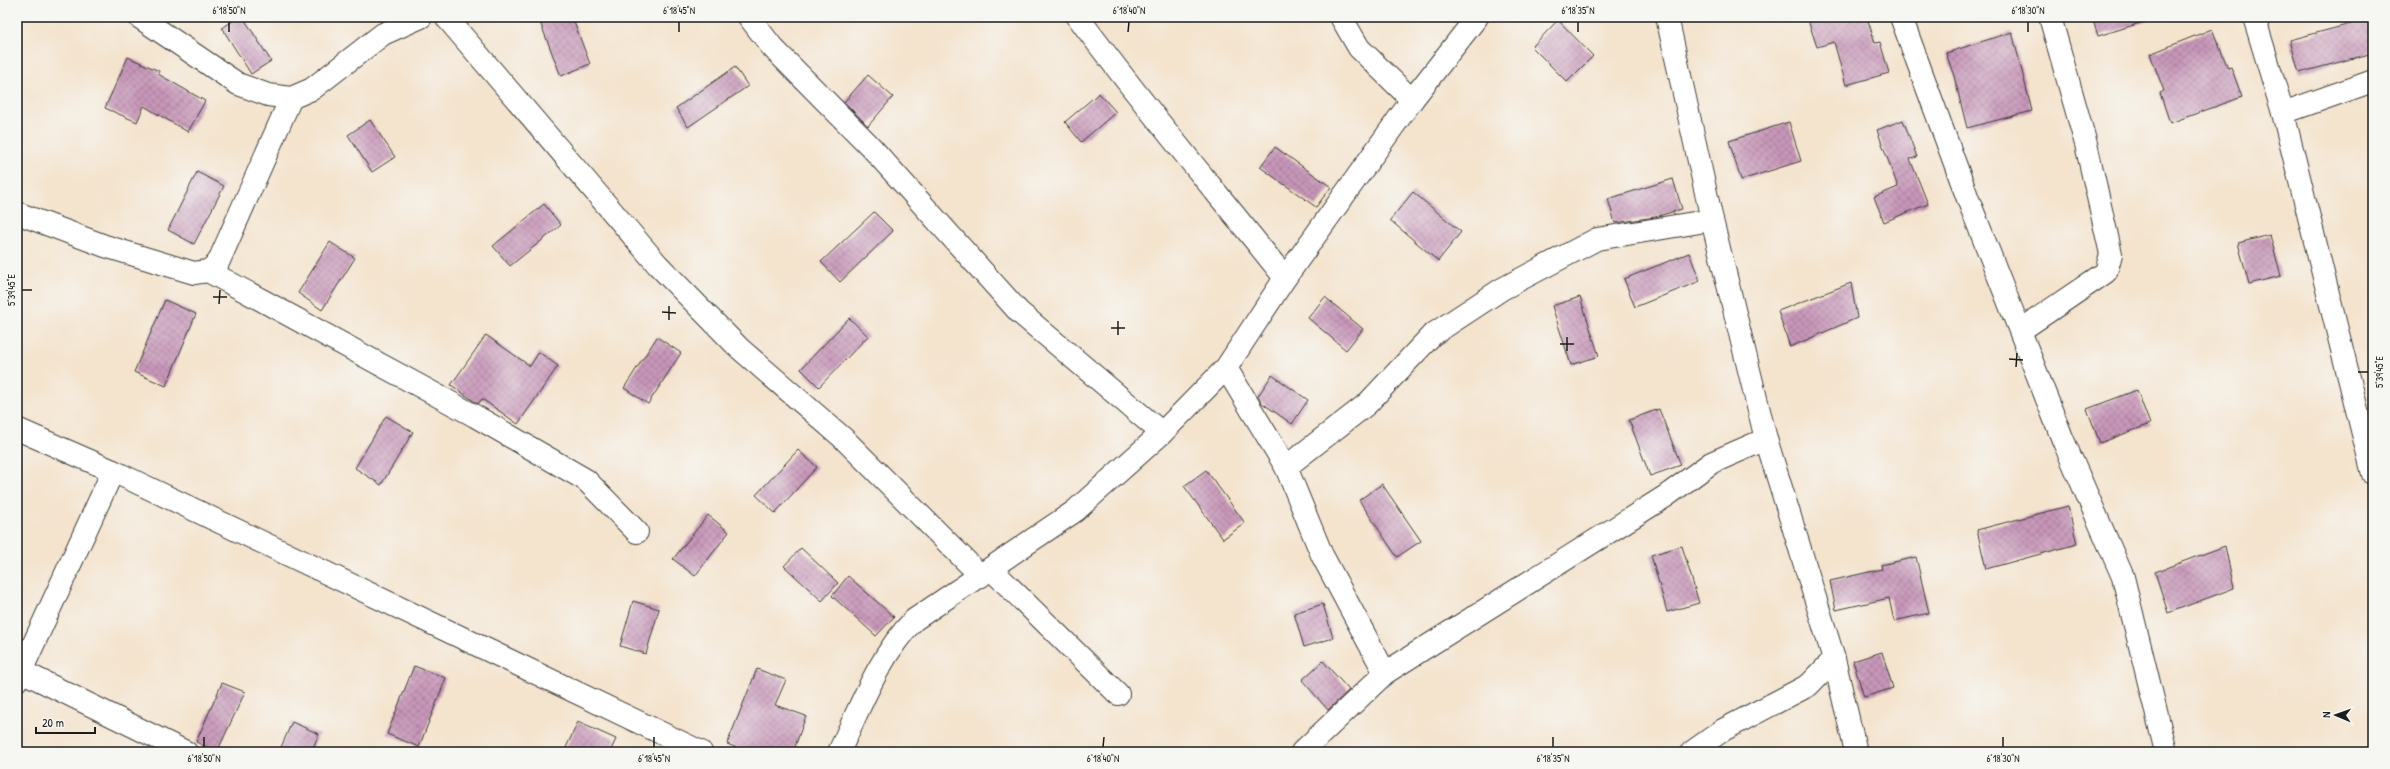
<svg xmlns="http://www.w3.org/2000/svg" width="2390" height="769" font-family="'Patrick Hand',sans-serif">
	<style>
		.building { fill: url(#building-cross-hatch) }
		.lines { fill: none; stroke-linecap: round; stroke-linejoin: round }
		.minor-casing { stroke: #3c3a37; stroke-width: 24 }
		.minor { stroke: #fff; stroke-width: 22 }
		.ticks { fill: none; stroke: #1c1c1c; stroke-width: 1.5 }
		.neatline { fill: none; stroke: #1c1c1c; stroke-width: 1.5 }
		.ticks-label { font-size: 10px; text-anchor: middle; fill: #1c1c1c }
	</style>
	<defs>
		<pattern id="building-cross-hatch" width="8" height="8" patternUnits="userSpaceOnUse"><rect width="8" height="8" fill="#c896b9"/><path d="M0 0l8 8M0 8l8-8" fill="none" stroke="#a27a96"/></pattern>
	</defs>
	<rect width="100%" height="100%" fill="#f6f6f2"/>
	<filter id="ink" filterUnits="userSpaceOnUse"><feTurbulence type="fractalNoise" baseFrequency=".025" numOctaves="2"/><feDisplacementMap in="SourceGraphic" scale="8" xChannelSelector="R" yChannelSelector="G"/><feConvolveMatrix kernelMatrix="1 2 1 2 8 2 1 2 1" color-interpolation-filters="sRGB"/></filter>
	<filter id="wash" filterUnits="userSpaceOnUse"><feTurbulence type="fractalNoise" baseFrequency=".012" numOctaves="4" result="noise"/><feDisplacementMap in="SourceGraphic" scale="16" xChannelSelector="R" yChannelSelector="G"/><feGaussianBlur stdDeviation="0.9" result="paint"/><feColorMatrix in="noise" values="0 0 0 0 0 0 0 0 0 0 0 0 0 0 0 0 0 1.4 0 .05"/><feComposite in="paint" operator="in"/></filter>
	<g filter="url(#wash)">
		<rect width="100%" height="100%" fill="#f4e3cd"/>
		<g id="blocks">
			<!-- building -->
			<g class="building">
				<polygon points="239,17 243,17 271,61 251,74 222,28"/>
				<polygon points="538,17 572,17 590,64 561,76"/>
				<polygon points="1807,17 1867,17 1875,43 1880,42 1889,73 1846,85 1834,42 1817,47"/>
				<polygon points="2092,17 2146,17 2147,21 2098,36"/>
				<polygon points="2373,18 2373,53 2299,73 2290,40"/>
				<polygon points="1558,20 1593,56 1567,82 1532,47"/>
				<polygon points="2212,29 2228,68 2231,67 2242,97 2170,123 2160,93 2164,91 2150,54"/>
				<polygon points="2012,32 2032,111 1967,128 1954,76 1946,53"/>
				<polygon points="128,57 159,71 158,74 205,101 188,132 144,106 137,122 105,108"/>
				<polygon points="735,67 748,86 688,127 676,108"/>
				<polygon points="868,75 893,97 868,126 844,102"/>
				<polygon points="1099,93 1116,112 1081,142 1065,122"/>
				<polygon points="370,120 395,157 372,172 348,135"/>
				<polygon points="1903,120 1917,157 1910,159 1928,204 1884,222 1874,197 1898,187 1877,130"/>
				<polygon points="1789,122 1801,161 1741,180 1729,141"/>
				<polygon points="1275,147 1331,187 1316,207 1260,167"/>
				<polygon points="197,172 224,186 194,244 168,230"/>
				<polygon points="1673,179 1682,209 1655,217 1615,223 1608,199"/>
				<polygon points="1413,192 1461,232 1438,261 1390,220"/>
				<polygon points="544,204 561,225 510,266 493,246"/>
				<polygon points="874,212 893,231 840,282 821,262"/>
				<polygon points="2270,235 2281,276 2249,284 2238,243"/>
				<polygon points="330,242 355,258 322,310 298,293"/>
				<polygon points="1689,253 1700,281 1635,307 1624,279"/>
				<polygon points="1851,283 1857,318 1790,347 1778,311"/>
				<polygon points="1325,297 1363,329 1346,350 1308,318"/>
				<polygon points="1580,297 1599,356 1571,365 1552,306"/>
				<polygon points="165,300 196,314 166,386 134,372"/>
				<polygon points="849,318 868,336 819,387 801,369"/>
				<polygon points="486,335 530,366 539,352 558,366 518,424 482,399 478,404 451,385"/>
				<polygon points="657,337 681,353 648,404 624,388"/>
				<polygon points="1272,375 1308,400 1292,424 1262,403 1258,396"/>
				<polygon points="2137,390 2150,424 2100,443 2087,409"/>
				<polygon points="1659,409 1681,465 1650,476 1629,420"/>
				<polygon points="386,416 413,432 381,485 355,468"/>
				<polygon points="798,450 817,467 775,513 756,495"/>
				<polygon points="1206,470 1245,523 1223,539 1184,486"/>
				<polygon points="1382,484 1421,541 1397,557 1359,500"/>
				<polygon points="2068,506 2077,544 1986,569 1977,530"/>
				<polygon points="708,515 729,532 695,576 673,559"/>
				<polygon points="1682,546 1699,603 1667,612 1651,555"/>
				<polygon points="2225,546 2234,588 2168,613 2155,572"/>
				<polygon points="801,548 838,583 822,601 784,566"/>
				<polygon points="1916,557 1929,613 1894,621 1889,598 1836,610 1830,581 1882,569 1881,565"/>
				<polygon points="848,576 894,617 876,636 832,596"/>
				<polygon points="633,601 659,609 646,654 620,646"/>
				<polygon points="1323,604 1333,638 1304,647 1294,613"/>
				<polygon points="1882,652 1893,688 1864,697 1853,661"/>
				<polygon points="1323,661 1349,690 1328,710 1302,680"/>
				<polygon points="414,666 446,678 419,747 387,734"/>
				<polygon points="757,669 786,680 775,705 806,716 793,752 747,752 727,744"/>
				<polygon points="222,683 245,692 217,752 196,742"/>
				<polygon points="292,722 319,734 311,752 279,752"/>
				<polygon points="578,722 616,739 610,752 564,752"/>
			</g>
		</g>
	</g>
	<g filter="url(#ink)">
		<use href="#blocks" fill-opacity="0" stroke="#3c3a37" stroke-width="1"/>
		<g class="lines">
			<!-- minor casing -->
			<g class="minor-casing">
				<g id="minor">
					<polyline points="139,17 238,84 268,95 291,98 312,89 383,34 421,17"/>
					<polyline points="446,17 658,265 739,348 843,438 981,576"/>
					<polyline points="749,17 772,47 870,146 1019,312 1162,433"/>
					<path d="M1078 17C1144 107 1216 191 1285 278"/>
					<polyline points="1341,17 1359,48 1412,100"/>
					<polyline points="1667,17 1712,220 1766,439 1834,659 1856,752"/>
					<polyline points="1901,17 1968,199 2063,440 2123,577 2166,752"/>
					<polyline points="2254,17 2283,113 2373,474"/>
					<polyline points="2283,113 2373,81"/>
					<polyline points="17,213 105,246 194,273 208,271 218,263 291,98"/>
					<polyline points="208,271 475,416 586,480 637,532"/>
					<polyline points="2021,330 2106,272 2111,254 2086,144 2050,17"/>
					<polyline points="1226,368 1286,467 1322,555 1385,673"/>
					<polyline points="17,429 113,471"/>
					<polyline points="1286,467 1367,404 1432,335 1502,289 1597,239 1712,220"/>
					<polyline points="991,569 1118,694"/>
					<polyline points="17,669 186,752"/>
					<polyline points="17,680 113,471 701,752"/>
					<path d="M839 752C859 709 880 654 914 620L1075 511 1162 433 1226 368 1285 278 1412 100 1477 17"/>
					<polyline points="1302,752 1385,673 1666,496 1711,463 1766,439"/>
					<polyline points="1692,752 1723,730 1809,685 1834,659"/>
				</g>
			</g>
			<!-- minor -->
			<use href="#minor" class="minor"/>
		</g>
	</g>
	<!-- ticks -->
	<path class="ticks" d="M229 32V22M679 32V22M1128 32 1129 22M1578 32V22M2028 32V22M22 290H32M213 297H227M219 304 220 290M662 312 676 313M669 320V306M1111 328H1125M1118 335V321M1560 344H1574M1567 351V337M2009 359 2023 360M2016 367 2017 353M2358 372H2368M204 747V737M654 747V737M1103 747 1104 737M1553 747V737M2003 747V737"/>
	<!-- margin -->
	<rect width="2390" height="769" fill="none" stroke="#f6f6f2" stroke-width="44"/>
	<!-- north arrow -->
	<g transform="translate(2336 715) rotate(272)" stroke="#f6f6f2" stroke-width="3" paint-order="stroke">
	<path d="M0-3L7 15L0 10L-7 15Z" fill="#1c1c1c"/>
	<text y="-6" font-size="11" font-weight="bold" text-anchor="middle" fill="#1c1c1c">N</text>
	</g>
	<!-- scale -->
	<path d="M36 727v6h59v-6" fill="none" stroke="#1c1c1c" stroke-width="2"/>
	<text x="42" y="727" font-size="12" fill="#1c1c1c" stroke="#f6f6f2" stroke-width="3" paint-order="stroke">20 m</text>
	<rect x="22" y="22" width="2346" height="725" class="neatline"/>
	<g class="ticks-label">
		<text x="229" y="14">6°18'50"N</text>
		<text x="679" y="14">6°18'45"N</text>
		<text x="1129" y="14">6°18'40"N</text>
		<text x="1578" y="14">6°18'35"N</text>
		<text x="2028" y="14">6°18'30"N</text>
		<text transform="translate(11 290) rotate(-90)" y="4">5°39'45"E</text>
		<text transform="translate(2379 372) rotate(-90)" y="4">5°39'45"E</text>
		<text x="204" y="762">6°18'50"N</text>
		<text x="654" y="762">6°18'45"N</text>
		<text x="1103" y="762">6°18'40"N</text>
		<text x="1553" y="762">6°18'35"N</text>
		<text x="2003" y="762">6°18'30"N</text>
	</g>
</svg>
